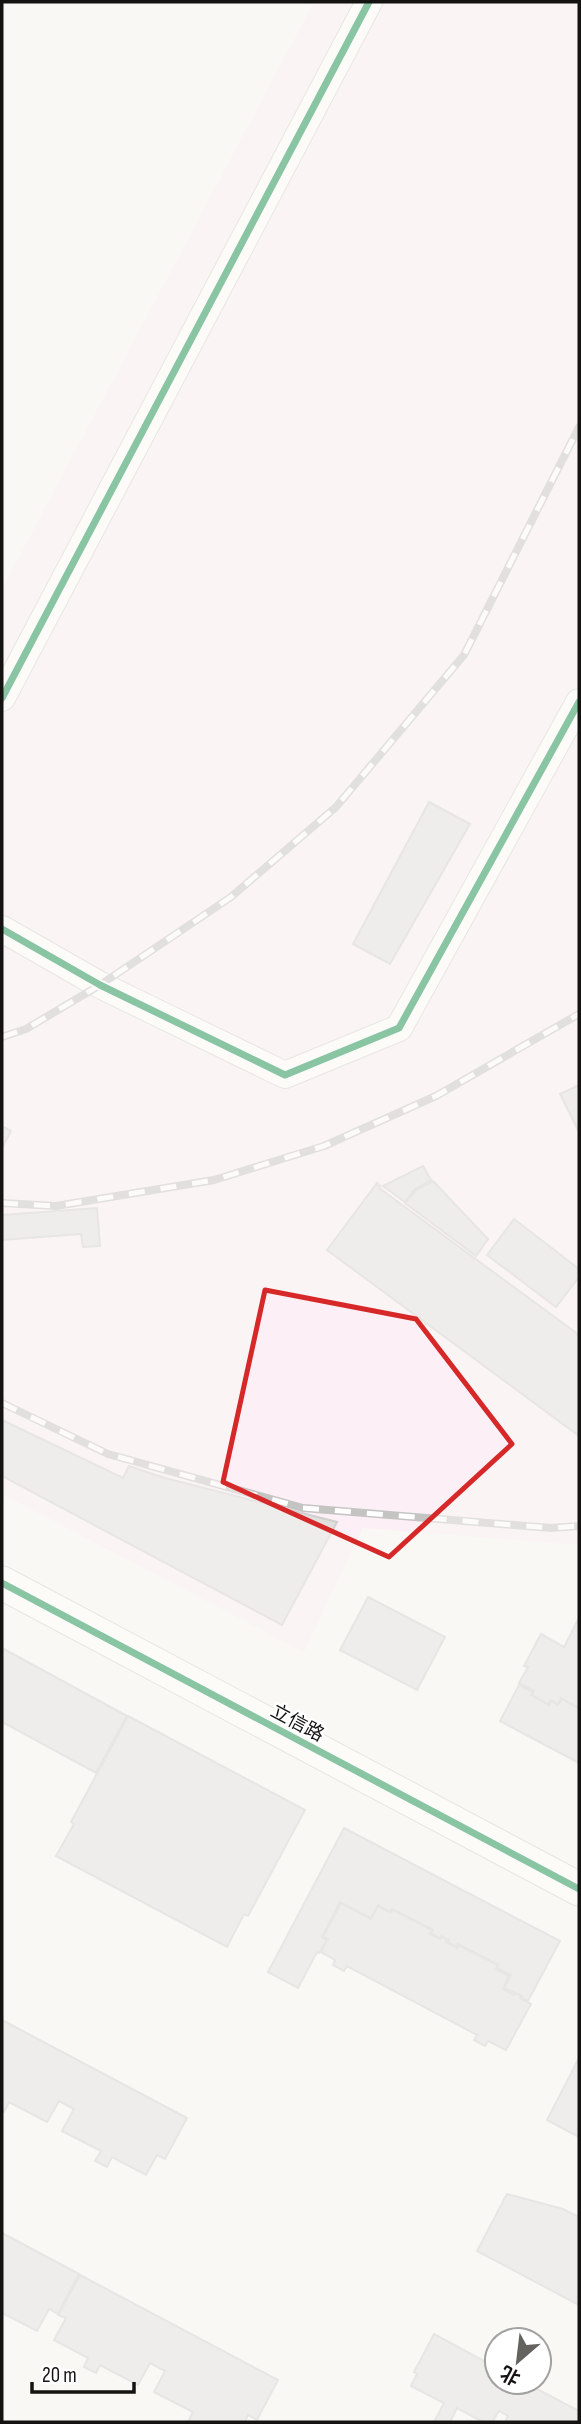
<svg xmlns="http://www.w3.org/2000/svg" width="581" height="2424" font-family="'Sofia Sans Condensed','Noto Sans SC',sans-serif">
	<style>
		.industrial { fill: #fceff5 }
		.building { fill: #e1e0df; stroke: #d1d0d0; stroke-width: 2 }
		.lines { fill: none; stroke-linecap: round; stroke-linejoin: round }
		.minor-casing { stroke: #d3d2cf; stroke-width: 28 }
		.tertiary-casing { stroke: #d3d2cf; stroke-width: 35 }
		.minor { stroke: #fefefd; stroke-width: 26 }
		.tertiary { stroke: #fefefd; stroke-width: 33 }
		.rail-casing { stroke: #c4c4c3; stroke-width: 8 }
		.rail { stroke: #fff; stroke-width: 5; stroke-dasharray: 16; stroke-linecap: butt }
		.cycleway-casing { stroke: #fff; stroke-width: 11 }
		.cycleway { stroke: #00873e; stroke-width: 7 }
		.marked { fill: none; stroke: #d62828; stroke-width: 5; stroke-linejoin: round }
		.labels { text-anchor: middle; stroke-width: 5; stroke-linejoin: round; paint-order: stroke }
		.street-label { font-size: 19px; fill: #141311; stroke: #fff }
	</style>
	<rect width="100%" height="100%" fill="#f9f8f4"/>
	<!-- industrial -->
	<polygon class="industrial" points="314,2 579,2 579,1545 363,1528 304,1652 2,1494 2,589"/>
	<!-- building -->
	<g class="building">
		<polygon points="429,802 470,824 390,964 353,944"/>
		<polygon points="579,1085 579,1132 560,1094"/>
		<polygon points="2,1126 11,1131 2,1148"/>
		<polygon points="423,1166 431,1180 415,1189 405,1202 383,1186"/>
		<polygon points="433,1181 488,1239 476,1256 405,1203 416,1190"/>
		<polygon points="377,1183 380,1186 379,1188 579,1335 579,1436 327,1250"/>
		<polygon points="97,1208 100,1246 83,1247 81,1234 2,1240 2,1215"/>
		<polygon points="514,1219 579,1269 579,1277 556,1307 487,1255"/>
		<polygon points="2,1420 123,1478 129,1466 165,1478 337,1522 282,1625 2,1476"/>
		<polygon points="368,1597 445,1637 417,1690 340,1650"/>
		<polygon points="579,1618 579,1708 561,1698 558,1704 551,1700 548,1704 532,1695 534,1691 519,1683 528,1667 524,1666 541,1634 564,1647"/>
		<polygon points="2,1648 127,1716 96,1773 2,1722"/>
		<polygon points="519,1685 533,1692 531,1695 549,1705 551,1701 558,1705 562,1699 579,1708 579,1763 500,1721"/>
		<polygon points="128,1716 305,1810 248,1916 244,1914 227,1947 56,1856 74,1824 71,1822"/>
		<polygon points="344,1828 560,1941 528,2001 522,1998 522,1996 504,1988 511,1975 497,1968 498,1965 458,1944 457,1947 448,1942 449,1940 441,1936 440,1938 431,1933 433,1930 392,1909 391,1912 378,1905 371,1918 340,1902 322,1937 327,1940 319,1953 317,1952 298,1988 268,1972"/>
		<polygon points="341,1903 371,1919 378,1906 391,1913 393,1910 432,1930 430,1934 440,1939 442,1937 447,1940 446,1942 457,1948 458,1945 498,1965 496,1969 509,1976 503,1989 514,1995 515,1993 522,1996 520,1998 531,2004 506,2050 488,2041 485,2046 474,2040 477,2035 347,1966 344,1971 333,1965 335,1960 321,1952 328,1939 323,1937"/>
		<polygon points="2,2020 187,2118 165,2159 157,2155 146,2175 112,2157 107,2167 95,2161 101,2151 62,2131 74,2109 59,2101 47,2122 9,2102 4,2112 2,2111"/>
		<polygon points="579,2058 579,2137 547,2120"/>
		<polygon points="507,2194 563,2209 579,2217 579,2305 477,2251"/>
		<polygon points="2,2233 79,2274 58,2314 49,2309 37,2331 2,2313"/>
		<polygon points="80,2275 278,2380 257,2420 248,2415 245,2422 188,2422 193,2412 154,2392 165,2371 150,2363 138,2385 100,2365 96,2373 84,2367 88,2358 54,2340 66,2318 58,2315"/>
		<polygon points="434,2334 497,2368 497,2382 524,2382 579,2411 579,2422 505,2422 508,2416 499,2411 492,2422 483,2422 457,2408 450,2422 434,2422 444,2403 411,2386 417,2374 414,2372"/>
	</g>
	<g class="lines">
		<!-- minor casing -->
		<g class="minor-casing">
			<g id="minor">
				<polyline points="2,698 369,2"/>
				<polyline points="2,929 100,985 285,1075 399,1028 579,702"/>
			</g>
		</g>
		<!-- tertiary casing -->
		<g class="tertiary-casing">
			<polyline id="tertiary" points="2,1583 579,1889"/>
		</g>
		<!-- minor -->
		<use href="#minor" class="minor"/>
		<!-- tertiary -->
		<use href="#tertiary" class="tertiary"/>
		<!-- rail casing -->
		<g class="rail-casing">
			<g id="rail">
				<polyline points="2,1037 26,1029 100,985 231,897 336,807 464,655 579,427"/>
				<polyline points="2,1203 56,1206 214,1180 324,1146 436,1096 579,1014"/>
				<polyline points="2,1403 108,1454 303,1508 551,1528 579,1526"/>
			</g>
		</g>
		<!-- rail -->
		<use href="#rail" class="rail"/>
		<!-- cycleway casing -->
		<g class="cycleway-casing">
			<g id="cycleway">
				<polyline points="2,698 369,2"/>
				<polyline points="2,929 100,985 285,1075 399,1028 579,702"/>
				<polyline points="2,1583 579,1889"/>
			</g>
		</g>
		<!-- cycleway -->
		<use href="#cycleway" class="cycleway"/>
	</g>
	<!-- marked area -->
	<path d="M0 0H581V2424H0ZM265 1290 416 1319 512 1444 389 1557 223 1482Z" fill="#f9f8f4" fill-opacity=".55" fill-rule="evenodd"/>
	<path class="marked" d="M265 1290 416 1319 512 1444 389 1557 223 1482Z"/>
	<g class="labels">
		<!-- street labels -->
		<g class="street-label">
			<text transform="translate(298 1722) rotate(28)" y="7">立信路</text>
		</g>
	</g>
	<!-- border -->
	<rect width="581" height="2424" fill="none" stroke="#141311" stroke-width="7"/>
	<!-- north arrow -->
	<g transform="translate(518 2361) rotate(208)"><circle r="33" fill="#ffffff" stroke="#a1a1a0" stroke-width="2"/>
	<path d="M0-5L12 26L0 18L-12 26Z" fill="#646360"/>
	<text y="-10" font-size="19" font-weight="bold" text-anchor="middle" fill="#141311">北</text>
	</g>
	<!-- scale -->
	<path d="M32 2382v10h102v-10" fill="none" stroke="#141311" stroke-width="3.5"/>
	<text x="42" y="2382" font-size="21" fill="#141311" stroke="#ffffff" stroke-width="5" paint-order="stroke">20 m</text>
</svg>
